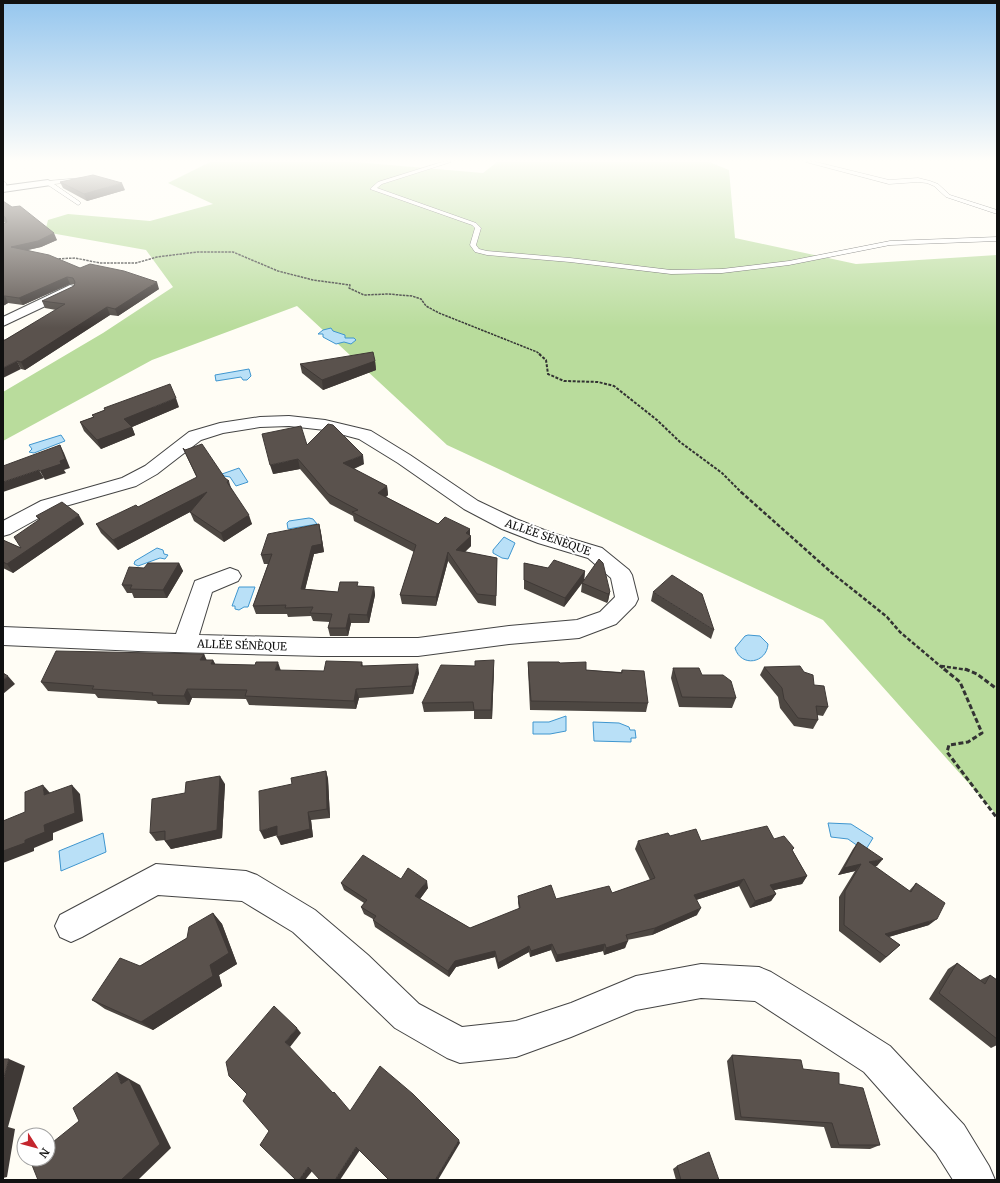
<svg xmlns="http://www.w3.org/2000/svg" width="1000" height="1183" font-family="Merriweather,serif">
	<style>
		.forest { fill: #b9dc9c }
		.water { fill: #b9e0f7; stroke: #3f96cf }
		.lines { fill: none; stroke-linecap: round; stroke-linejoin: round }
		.lane-casing { stroke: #444; stroke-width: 1 }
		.street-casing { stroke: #444; stroke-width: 2 }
		.path-far3 { stroke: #333; stroke-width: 1.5; stroke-dasharray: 2.5 1; stroke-linecap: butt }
		.path-far2 { stroke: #333; stroke-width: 2; stroke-dasharray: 3 1.5; stroke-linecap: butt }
		.path-far1 { stroke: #333; stroke-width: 2.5; stroke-dasharray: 4 2; stroke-linecap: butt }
		.path { stroke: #333; stroke-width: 3; stroke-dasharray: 5 2.5; stroke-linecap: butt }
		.lane { fill: #fff; fill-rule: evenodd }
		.street { fill: #fff; fill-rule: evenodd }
		.wall { fill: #4d4742 }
		.shaded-wall { fill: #3f3936 }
		.building { fill: #5a524d; stroke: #3f3936 }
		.labels { text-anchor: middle; stroke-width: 4; stroke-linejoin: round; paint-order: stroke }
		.street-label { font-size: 11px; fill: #111; stroke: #fff }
	</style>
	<rect width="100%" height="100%" fill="#fffdf5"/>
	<!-- forest -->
	<polygon class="forest" points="210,162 355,162 483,173 497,162 709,162 729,170 735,238 856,264 997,255 997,815 823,620 447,445 297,306 152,360 3,441 3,392 103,333 173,287 146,250 45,232 48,220 68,214 150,221 213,204 168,183"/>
	<!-- water -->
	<g class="water">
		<polygon points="331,328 333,331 345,335 345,338 354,338 356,340 351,344 344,342 336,344 323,337 323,334 318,334 323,330"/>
		<polygon points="249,369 251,376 247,380 243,380 241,377 216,381 215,375"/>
		<polygon points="61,435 65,441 34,453 29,452 32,449 29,445"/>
		<polygon points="239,468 248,482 236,486 230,477 224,476 222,474"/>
		<polygon points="309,518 313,519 317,524 288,529 287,523 289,521"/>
		<polygon points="504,537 515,543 508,559 502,558 493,553 493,550"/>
		<polygon points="157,548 163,550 164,554 168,555 165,559 160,558 138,566 134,564 135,561"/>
		<polygon points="239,587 255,587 248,607 244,607 239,610 235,609 235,606 232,606"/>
		<path d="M748 635 760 636 768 644C767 663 741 668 735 648L745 636Z"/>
		<polygon points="566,716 566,731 550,734 533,734 533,722 549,722"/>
		<polygon points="593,722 619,723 629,727 630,730 635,730 636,738 631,738 631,742 594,741"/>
		<polygon points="828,823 851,824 873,838 865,851 848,839 831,837"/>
		<polygon points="103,833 106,852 61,871 59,851"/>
	</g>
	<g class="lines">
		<!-- lane casing -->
		<g class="lane-casing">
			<g id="lane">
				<polygon points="442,162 451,162 382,184 377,188 476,223 481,228 476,245 479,249 487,251 570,258 671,270 722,269 789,261 890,241 997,237 997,241 890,245 789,265 722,273 671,274 570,262 487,255 475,252 470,245 475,228 472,225 370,189 378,182"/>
				<polygon points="806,162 816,162 889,180 918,178 930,181 938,184 950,195 997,210 997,214 946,197 934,186 927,183 918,182 889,184"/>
				<polygon points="83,178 85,179 85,181 54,184 80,202 80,204 78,205 45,183 48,181"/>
				<polygon points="3,181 6,183 7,190 3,190"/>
			</g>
		</g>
		<!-- street casing -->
		<g class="street-casing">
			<g id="street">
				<polygon points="48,180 53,183 51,185 3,192 3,186"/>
				<polygon points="70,285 75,286 76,289 75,292 3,326 3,317"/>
				<polygon points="289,416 325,420 371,431 410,455 478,501 516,519 552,533 602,548 629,570 632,575 638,599 635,605 616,624 579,638 509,644 418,656 321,656 138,651 3,645 3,627 176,634 195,581 230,568 238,571 241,576 238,581 212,592 199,635 321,638 418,638 509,626 577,620 600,612 615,597 611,578 588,558 538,543 502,529 464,509 398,463 359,439 325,430 289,426 260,427 223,433 201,440 157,474 136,486 55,509 10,534 3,536 3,521 41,501 122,478 145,466 189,432 220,423 260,417"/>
				<polygon points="156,864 246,871 257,875 315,910 368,955 419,1004 462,1027 516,1021 571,1003 636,976 701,964 759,967 771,972 830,1008 890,1046 964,1125 989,1166 995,1180 953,1180 936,1153 864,1072 755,1001 701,998 636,1010 571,1037 516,1057 460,1063 447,1058 395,1028 344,979 293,932 242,901 158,895 82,937 71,942 60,937 55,926 60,915"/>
			</g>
		</g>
		<!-- path-far3 -->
		<polyline class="path-far3" points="55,259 75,258 100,263 136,263 157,257 197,252 233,252 278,271 313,280 350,285 349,288 364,295 388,294 412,296 421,299 426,306 439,313 537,352 541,355"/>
		<!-- path-far2 -->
		<polyline class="path-far2" points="539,354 546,360 548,374 564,381 598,382 614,386 657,420 680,442 722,473 742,493"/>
		<!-- path-far1 -->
		<g class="path-far1">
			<polyline points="741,492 832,573 887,617 900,632 945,670"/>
			<polyline points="941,666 968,670"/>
		</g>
		<!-- path -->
		<g class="path">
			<polyline points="944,669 960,682 982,733 968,742 949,745 947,752 997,818"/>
			<polyline points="965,669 977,674 997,689"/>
		</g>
		<!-- lane -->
		<use href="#lane" class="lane"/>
		<!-- street -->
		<use href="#street" class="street"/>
	</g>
	<!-- wall -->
	<g class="wall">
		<polygon points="60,182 125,190 87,201 63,188"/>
		<polygon points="3,201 57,240 41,247 28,250 80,268 159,289 118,316 110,315 25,370 21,369 5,340 56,310 45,308 42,301 74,286 75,284 70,284 23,305 8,303 3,306 3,224 6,223 3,222"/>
		<polygon points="375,361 376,370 323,390 302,373 300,364"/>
		<polygon points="179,407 132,427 135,435 101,449 84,431 80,422 93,417 92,415 105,410 104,408"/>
		<polygon points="307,445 364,464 354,469 387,486 388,495 386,497 438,524 470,529 470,536 471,536 471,546 465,552 497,558 496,606 478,603 448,561 436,606 402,604 400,595 414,552 354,521 353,516 330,504 300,469 273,474"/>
		<polygon points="183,448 229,481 231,488 252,524 224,542 194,521 190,512 118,550 101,533 96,524 138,507 197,478 187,457"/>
		<polygon points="36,516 84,524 13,573 3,568 3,540 21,548 39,520"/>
		<polygon points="319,524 321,533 324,552 314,554 305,589 338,592 359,586 374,587 375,595 369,623 351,623 348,636 330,636 328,628 330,622 313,621 311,616 288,617 287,614 256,614 253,606 268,564 264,564 261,555"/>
		<polygon points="179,563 183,571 167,598 134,598 132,593 127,593 122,585"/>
		<polygon points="524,563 548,568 585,571 584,580 610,592 608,601 607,603 581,592 582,583 584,581 564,607 524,589"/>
		<polygon points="653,592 714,630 711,639 651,601"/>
		<polygon points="204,654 206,660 213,660 215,664 281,671 324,671 362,662 363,666 419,673 413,694 359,698 356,709 249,705 246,699 192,698 189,705 158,704 156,701 98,698 95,694 48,691 41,682"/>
		<polygon points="528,662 560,663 586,670 621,672 622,670 648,703 646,712 530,710 528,670"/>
		<polygon points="764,667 804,672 814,685 828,707 823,716 817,715 818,720 813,729 794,726 780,708 778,697 760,675"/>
		<polygon points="673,668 702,675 736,698 732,708 679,707 671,678"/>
		<polygon points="494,669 492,719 474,719 474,711 424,712 422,703"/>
		<polygon points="326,771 328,779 330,818 311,820 313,837 281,845 277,835 264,839 292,784"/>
		<polygon points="225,784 222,838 171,849 165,841 165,840 156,841 150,833 185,793"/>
		<polygon points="670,836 701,841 774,839 793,851 807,876 802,884 774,890 776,894 771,901 750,908 739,886 696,900 697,915 652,935 627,940 625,948 604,955 603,951 556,962 551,950 530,957 529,952 498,969 495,957 456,967 449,977 375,927 373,920 373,919 364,914 361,907 364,903 344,890 341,883 401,879 428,888 420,899 470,928 519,909 518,903 518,896 556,899 612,893 650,880 635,849 638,841"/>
		<polygon points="858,842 877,866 874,866 909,891 916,883 929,925 889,937 900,945 880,963 839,931 839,897 855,871 838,875 853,849"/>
		<polygon points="213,913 222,924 237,964 219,975 222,986 153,1030 105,1009 92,1000 140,966 187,938"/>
		<polygon points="957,963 980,980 990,975 997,980 997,1045 991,1048 929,999 948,969"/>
		<polygon points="732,1055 803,1069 839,1084 880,1145 870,1149 831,1148 824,1127 735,1120 727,1061"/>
		<polygon points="677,1166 719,1180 676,1180 673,1169"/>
	</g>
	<!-- shaded-wall -->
	<g class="shaded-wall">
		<polygon points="122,183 125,190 87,201 84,194"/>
		<polygon points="54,233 57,240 41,247 14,253 11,247"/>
		<polygon points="67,277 70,284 23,305 19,298"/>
		<polygon points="157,282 159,289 118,316 115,309"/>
		<polygon points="3,296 5,296 8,303 3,306"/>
		<polygon points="107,307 110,315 25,370 21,362"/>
		<polygon points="17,361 21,369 3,378 3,368"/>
		<polygon points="375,361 376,370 323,390 322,380"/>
		<polygon points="176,398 179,407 132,427 135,435 101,449 97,440 124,419"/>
		<polygon points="60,445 64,453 70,468 64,470 66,473 45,480 40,471 60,461"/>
		<polygon points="363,455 364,464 345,472 343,463"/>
		<polygon points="298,459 300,469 273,474 270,465"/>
		<polygon points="39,470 44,478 3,492 3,482"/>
		<polygon points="387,486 388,495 379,502 378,493"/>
		<polygon points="207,492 211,501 118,550 113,540"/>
		<polygon points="79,515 84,524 13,573 7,564"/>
		<polygon points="249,515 252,524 224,542 221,533"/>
		<polygon points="319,524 321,533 324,552 314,554 303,598 301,589 312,546"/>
		<polygon points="470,529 470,537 471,536 471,546 457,559 456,550 466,533"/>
		<polygon points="448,552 448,561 436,606 436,597"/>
		<polygon points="179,563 183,571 167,598 163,590"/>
		<polygon points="585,571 584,580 564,607 565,598"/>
		<polygon points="374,587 375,595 369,623 367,615"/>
		<polygon points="610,592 608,601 607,603 608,594"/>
		<polygon points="349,614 351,623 348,636 346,628"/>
		<polygon points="204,654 208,663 200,660"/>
		<polygon points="213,660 218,669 211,664"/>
		<polygon points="494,660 494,669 492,719 491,710"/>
		<polygon points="278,662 281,671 275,670"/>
		<polygon points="418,664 419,673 413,694 412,686"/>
		<polygon points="8,676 15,684 3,694 3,680"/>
		<polygon points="187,689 192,698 189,705 184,696"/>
		<polygon points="356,689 359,698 356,709 354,701"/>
		<polygon points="326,771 328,779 330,818 327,809"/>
		<polygon points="220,776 225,784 222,838 171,849 165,841"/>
		<polygon points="43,785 51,794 44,795"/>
		<polygon points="72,785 80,794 83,821 53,833 53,840 34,848 34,851 3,863 3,851 25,840 44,825"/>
		<polygon points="308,812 311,820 313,837 281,845 277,837"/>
		<polygon points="277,826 281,834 264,839 260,831"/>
		<polygon points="883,859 877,866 863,869 869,862"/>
		<polygon points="861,864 855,871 838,875 844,868"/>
		<polygon points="807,876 802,884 765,892 770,885"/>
		<polygon points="744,879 739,886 690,902 694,895"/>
		<polygon points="427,881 428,888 417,903 415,896"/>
		<polygon points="776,894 771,901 750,908 755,901"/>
		<polygon points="701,908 697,915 652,935 655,928"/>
		<polygon points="213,913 222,924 237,964 219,975 222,986 153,1030 141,1022 210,965"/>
		<polygon points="937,919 929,925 878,940 885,934"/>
		<polygon points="628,941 625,948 604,955 606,948"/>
		<polygon points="552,944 551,950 530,957 531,951"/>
		<polygon points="605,944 603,951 556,962 557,955"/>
		<polygon points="529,946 529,952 498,969 498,963"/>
		<polygon points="495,951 495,957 456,967 449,977 448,971 455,961"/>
		<polygon points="297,1028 301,1033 290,1047 285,1042"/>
		<polygon points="9,1059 25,1066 8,1127 15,1129 7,1177 3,1178 3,1081"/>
		<polygon points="117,1072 140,1085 171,1148 138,1180 121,1180 121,1084"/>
		<polygon points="459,1140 460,1143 438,1180 435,1180"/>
		<polygon points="356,1147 360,1150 340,1180 335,1180"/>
		<polygon points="308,1167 313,1170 305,1180 299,1180"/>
	</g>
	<!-- building -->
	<g class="building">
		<polygon points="93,175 122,183 84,194 60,182"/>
		<polygon points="3,201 12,207 20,206 54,233 38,241 11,247 49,255 80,268 90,264 124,271 157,282 115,309 107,307 21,362 17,361 3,368 3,340 5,340 65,304 42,301 74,286 75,282 73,278 67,277 19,298 5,296 3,296 3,224 7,222 5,217 3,216"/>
		<polygon points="373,352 375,361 322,380 300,364"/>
		<polygon points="170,384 176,398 124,419 132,427 97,440 80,422 94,417 92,415 105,410 104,408"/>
		<polygon points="328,424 333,425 363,455 343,463 387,486 378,493 438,524 445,517 470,529 466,533 471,536 456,550 497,558 496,596 477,594 448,552 436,597 400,595 416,545 352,512 358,510 328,494 298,459 270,465 262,434 301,426 307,445"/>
		<polygon points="202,444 225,478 229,481 227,482 249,515 221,533 190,512 207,492 113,540 96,524 136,505 138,507 197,477 183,448 185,450"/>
		<polygon points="60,445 65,459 60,461 61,464 40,471 39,470 3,482 3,466"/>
		<polygon points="62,502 79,515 7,564 3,562 3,540 21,548 14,537 40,519 36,516"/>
		<polygon points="319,524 322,544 312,546 301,589 338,592 340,582 358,582 357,586 374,587 367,615 349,614 346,628 328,628 332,614 310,613 313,607 285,608 286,605 253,606 272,554 261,555 268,534"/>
		<polygon points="599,559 603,563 610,592 608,594 582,583"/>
		<polygon points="554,560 585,571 565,598 524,580 524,563 548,568"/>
		<polygon points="148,563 179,563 163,590 130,589 132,585 122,585 129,567 144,568"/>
		<polygon points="672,575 702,594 714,630 653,592"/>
		<polygon points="56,651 204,654 200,660 213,660 211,664 255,665 256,662 278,662 275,670 324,671 326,661 362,662 361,666 418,664 412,686 356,689 354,701 245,696 247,690 187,689 184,696 152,695 153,693 92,689 94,686 41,682"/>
		<polygon points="494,660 491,710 474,710 473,702 422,703 441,665 475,666 475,661"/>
		<polygon points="528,662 559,662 560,663 586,662 586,670 622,673 622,670 644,671 648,703 531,701"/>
		<polygon points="800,666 804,672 813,675 814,685 824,686 828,707 816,706 818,720 798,718 784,699 782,688 764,667"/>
		<polygon points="673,668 699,668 702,675 723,675 731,681 736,698 682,697"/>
		<polygon points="3,673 8,676 3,680"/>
		<polygon points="326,771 327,809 308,812 310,829 277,837 277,826 260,831 259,791 292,784 291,778"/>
		<polygon points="220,776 217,830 165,841 165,831 150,833 152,799 185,793 186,782"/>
		<polygon points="43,785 44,795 72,785 75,813 44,825 45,832 25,840 25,843 3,851 3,821 25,812 25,792"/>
		<polygon points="767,826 774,839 784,836 794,848 792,850 807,876 770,885 776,894 755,901 744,879 694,895 701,908 655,928 626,935 628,941 606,948 605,944 557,955 552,944 531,951 529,946 498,963 495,951 455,961 448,971 373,920 376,916 361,907 367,900 341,883 363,855 401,879 408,868 427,881 415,896 470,928 520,908 518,896 551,885 556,899 609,886 612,893 655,878 638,841 668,833 670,836 696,829 701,841"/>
		<polygon points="858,842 883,859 869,862 911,892 916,883 945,903 937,919 885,934 900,945 886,957 844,925 845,891 861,864 844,868"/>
		<polygon points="213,913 229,953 210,965 213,976 141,1022 92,1000 120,958 140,966 187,938 189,927"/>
		<polygon points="957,963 985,984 990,975 997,980 997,1039 939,993"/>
		<polygon points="274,1006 297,1028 285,1042 333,1093 334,1092 350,1111 380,1066 413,1094 459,1140 435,1180 389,1180 356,1147 335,1180 320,1180 308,1167 299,1180 296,1180 260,1145 269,1131 243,1101 247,1094 229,1076 226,1062"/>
		<polygon points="732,1055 801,1060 803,1069 839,1073 839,1084 863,1088 880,1145 839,1145 832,1123 741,1117"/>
		<polygon points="3,1059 9,1059 3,1081"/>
		<polygon points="117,1072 121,1084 129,1079 160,1144 121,1180 38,1180 30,1160 32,1159 48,1159 48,1146 79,1121 73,1108"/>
		<polygon points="709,1152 719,1180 680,1180 681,1180 677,1166"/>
	</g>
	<!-- sky -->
	<linearGradient id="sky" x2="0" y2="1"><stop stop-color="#95c6ee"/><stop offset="0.49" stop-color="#fffefa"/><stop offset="1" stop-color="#fffefa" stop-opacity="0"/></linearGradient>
	<rect width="1000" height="328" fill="url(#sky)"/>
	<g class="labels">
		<!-- street labels -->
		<g class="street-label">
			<text transform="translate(548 537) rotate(19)" y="4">ALLÉE SÉNÈQUE</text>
			<text transform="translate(242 645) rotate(2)" y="4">ALLÉE SÉNÈQUE</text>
		</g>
	</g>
	<!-- border -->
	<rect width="1000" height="1183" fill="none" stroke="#111111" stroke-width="8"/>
	<!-- north arrow -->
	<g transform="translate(36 1147) rotate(126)"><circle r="19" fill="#ffffff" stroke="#a0a0a0"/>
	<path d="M0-3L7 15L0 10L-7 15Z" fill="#c4262e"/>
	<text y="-6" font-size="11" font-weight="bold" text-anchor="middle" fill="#111111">N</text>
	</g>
</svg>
